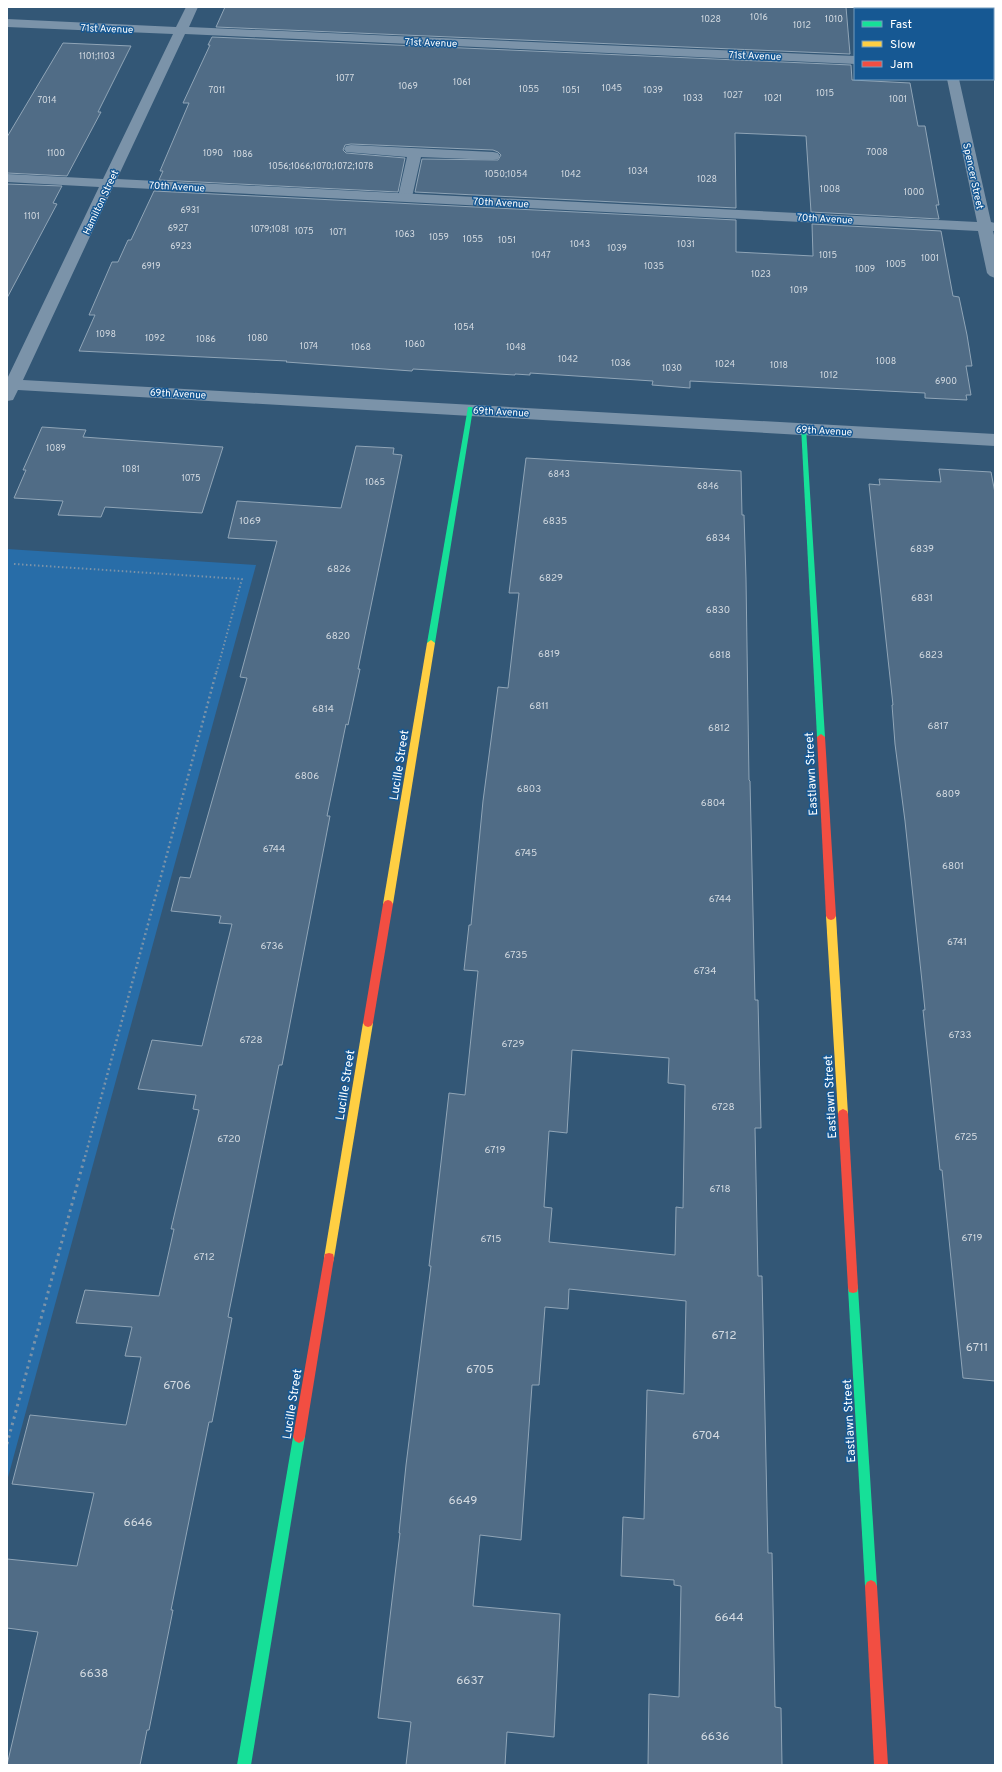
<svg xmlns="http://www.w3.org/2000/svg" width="1002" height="1772" font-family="Overpass,sans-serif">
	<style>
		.green { fill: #286da8 }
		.building { fill: #506c86; stroke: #90a5b7; fill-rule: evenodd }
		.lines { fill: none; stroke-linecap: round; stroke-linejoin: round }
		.path-far2 { stroke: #7b93a9; stroke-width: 2; stroke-dasharray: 1.5 2.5; stroke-linecap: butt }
		.path-far1 { stroke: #7b93a9; stroke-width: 2.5; stroke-dasharray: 2 3; stroke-linecap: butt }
		.path { stroke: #7b93a9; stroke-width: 3; stroke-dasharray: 2.5 4; stroke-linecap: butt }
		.lane { fill: #7b93a9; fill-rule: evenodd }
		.street { fill: #7b93a9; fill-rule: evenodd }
		.fast { fill: #16e098; fill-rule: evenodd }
		.slow { fill: #ffcf43; fill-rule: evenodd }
		.jam { fill: #f24e42; fill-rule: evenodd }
		.labels { text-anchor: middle; stroke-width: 3; stroke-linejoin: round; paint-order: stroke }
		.far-number-label { font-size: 9px; fill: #d3dae1 }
		.far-street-label { font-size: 10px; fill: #fff; stroke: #165893 }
		.number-label { font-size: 10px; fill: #d3dae1 }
		.street-label { font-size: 12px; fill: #fff; stroke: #165893 }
		.near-number-label { font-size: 12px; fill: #d3dae1 }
	</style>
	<rect width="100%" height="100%" fill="#335776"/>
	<!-- green -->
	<polygon class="green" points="7,549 256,565 7,1481"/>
	<!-- building -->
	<g class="building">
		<polygon points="225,7 846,7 850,54 216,27"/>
		<polygon points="212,37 851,65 852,80 910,83 918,126 925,126 939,205 936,205 939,219 811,212 806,136 735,133 736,208 415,192 422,159 498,160 501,155 498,152 493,150 351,144 345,145 343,150 346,153 405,158 398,192 159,180 163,171 160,171 189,103 183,103 210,45 208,45"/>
		<polygon points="63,43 131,46 98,112 101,112 67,176 7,173 7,137"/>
		<polygon points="7,184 62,186 53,203 57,204 7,298"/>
		<polygon points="154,191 736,220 736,252 813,256 812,224 941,231 953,296 959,297 967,335 972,366 966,366 971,395 966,395 967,400 925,398 925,393 690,381 690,388 652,385 653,381 530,373 530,375 515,374 515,375 413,369 412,371 286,362 287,361 79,351 95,315 89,315 112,262 118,262 128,240 131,240"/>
		<polygon points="42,427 86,430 83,437 223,447 202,513 105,507 101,517 58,515 63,501 14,498 26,470 23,470"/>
		<polygon points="356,446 394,448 393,454 402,455 358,669 360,669 348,725 346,724 327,816 330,816 282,1065 279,1065 228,1317 232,1318 212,1422 209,1422 171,1610 173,1610 149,1730 147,1730 140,1765 7,1765 38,1632 7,1628 7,1559 77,1566 94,1493 12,1484 30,1415 126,1425 141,1357 125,1356 132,1327 76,1323 85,1290 159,1296 174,1229 171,1229 199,1110 193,1109 196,1095 138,1089 152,1040 202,1046 232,924 219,923 221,916 171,911 180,877 190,878 247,678 240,677 277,541 228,538 237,501 341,508"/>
		<path d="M526 458 741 471 742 515H744L746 579 749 780 750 781 755 1000H758L761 1128H755L758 1276H762L768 1553H772L775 1707 781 1708 782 1765H648L649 1694 679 1697 681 1586 674 1585V1580L621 1576 623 1517 644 1519 647 1390 684 1394 686 1301 569 1289 568 1309 545 1307 539 1385H532L521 1540 480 1535 473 1606 560 1614 554 1737 507 1732 505 1765H406L411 1722 378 1718 400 1533H399L406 1465 431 1266H429L449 1093 465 1095 478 971 464 970 469 925H471L483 801 498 687 508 688 519 593H509ZM572 1050 669 1058 668 1083 685 1085 683 1208 676 1207 675 1255 549 1242 552 1208 544 1207 549 1131 567 1133Z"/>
		<polygon points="939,469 991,472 995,493 995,1381 963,1378 942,1170 940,1170 923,1010 925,1010 905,821 895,744 892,705 893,705 869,484 880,485 879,479 941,482"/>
	</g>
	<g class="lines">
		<!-- path-far2 -->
		<polyline class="path-far2" points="14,564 242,579 216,674"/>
		<!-- path-far1 -->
		<polyline class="path-far1" points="85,1157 216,673"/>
		<!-- path -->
		<polyline class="path" points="7,1444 85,1156"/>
		<!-- lane -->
		<polygon class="lane" points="351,145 493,152 498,153 500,156 498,159 493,160 421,157 412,197 410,200 405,201 400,200 398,197 407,157 346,152 344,149 346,146"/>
		<!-- street -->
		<g class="street">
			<polygon points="186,7 198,7 189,27 855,56 855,64 185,34 117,179 977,222 947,79 959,79 991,222 995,223 995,231 993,231 995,239 995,278 990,276 987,273 978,231 113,187 23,380 995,434 995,446 18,390 13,400 7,401 7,379 99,187 7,182 7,174 103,179 173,34 7,27 7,19 176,27"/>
			<rect x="931" y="7" width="12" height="2"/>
			<polygon points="993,61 995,62 995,70 993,69"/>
		</g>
		<!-- fast -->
		<g class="fast">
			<polygon points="468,407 472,407 473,409 435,643 431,646 427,643"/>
			<polygon points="801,426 805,426 806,428 825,737 821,740 817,737"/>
			<polygon points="853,1283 857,1284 858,1288 877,1586 875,1590 871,1592 867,1590 865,1586 848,1288 849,1284"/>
			<polygon points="299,1431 303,1433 305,1437 251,1765 237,1765 293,1437 295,1433"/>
		</g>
		<!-- slow -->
		<g class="slow">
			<polygon points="431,640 435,643 393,904 391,907 388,908 385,907 383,904 427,643"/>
			<polygon points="831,912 834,913 836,916 848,1114 847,1117 843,1119 839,1117 838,1114 826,916 828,913"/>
			<polygon points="368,1019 371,1020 373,1023 334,1258 333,1262 329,1263 325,1262 324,1258 363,1023 365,1020"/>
		</g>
		<!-- jam -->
		<g class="jam">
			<polygon points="821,734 825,737 836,916 834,919 831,920 828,919 826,916 817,737"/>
			<polygon points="388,900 391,901 393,904 373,1023 371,1026 368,1027 365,1026 363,1023 383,904 385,901"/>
			<polygon points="843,1109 847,1111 848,1114 858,1288 857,1292 853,1293 849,1292 848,1288 838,1114 839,1111"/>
			<polygon points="329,1253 333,1254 334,1258 305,1437 303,1441 299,1443 295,1441 293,1437 324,1258 325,1254"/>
			<polygon points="871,1580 875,1582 877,1586 888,1765 874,1765 865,1586 867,1582"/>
		</g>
	</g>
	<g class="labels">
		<!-- far-number labels -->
		<g class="far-number-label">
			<text x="759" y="20">1016</text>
			<text x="711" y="22">1028</text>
			<text x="834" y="22">1010</text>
			<text x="802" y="28">1012</text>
			<text x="97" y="59">1101;1103</text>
			<text x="345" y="81">1077</text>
			<text x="462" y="85">1061</text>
			<text x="408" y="89">1069</text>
			<text x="612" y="91">1045</text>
			<text x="529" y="92">1055</text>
			<text x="217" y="93">7011</text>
			<text x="571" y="93">1051</text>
			<text x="653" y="93">1039</text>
			<text x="825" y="96">1015</text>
			<text x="733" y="98">1027</text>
			<text x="693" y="101">1033</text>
			<text x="773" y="101">1021</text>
			<text x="898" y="102">1001</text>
			<text x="47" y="103">7014</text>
			<text x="877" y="155">7008</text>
			<text x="56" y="156">1100</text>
			<text x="213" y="156">1090</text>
			<text x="243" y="157">1086</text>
			<text x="321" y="169">1056;1066;1070;1072;1078</text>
			<text x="638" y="174">1034</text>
			<text x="506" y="177">1050;1054</text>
			<text x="571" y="177">1042</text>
			<text x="707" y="182">1028</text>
			<text x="830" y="192">1008</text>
			<text x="914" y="195">1000</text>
			<text x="190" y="213">6931</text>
			<text x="32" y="219">1101</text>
			<text x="178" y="231">6927</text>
			<text x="270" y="232">1079;1081</text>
			<text x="304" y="234">1075</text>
			<text x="338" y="235">1071</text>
			<text x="405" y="237">1063</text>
			<text x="439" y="240">1059</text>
			<text x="473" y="242">1055</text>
			<text x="507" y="243">1051</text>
			<text x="580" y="247">1043</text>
			<text x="686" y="247">1031</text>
			<text x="181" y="249">6923</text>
			<text x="617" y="251">1039</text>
			<text x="541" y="258">1047</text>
			<text x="828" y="258">1015</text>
			<text x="930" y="261">1001</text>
			<text x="896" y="267">1005</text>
			<text x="151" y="269">6919</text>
			<text x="654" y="269">1035</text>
			<text x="865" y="272">1009</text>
			<text x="761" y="277">1023</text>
			<text x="799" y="293">1019</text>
			<text x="464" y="330">1054</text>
			<text x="106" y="337">1098</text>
			<text x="155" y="341">1092</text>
			<text x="258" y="341">1080</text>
			<text x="206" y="342">1086</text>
			<text x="415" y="347">1060</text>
			<text x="309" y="349">1074</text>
			<text x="361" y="350">1068</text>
			<text x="516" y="350">1048</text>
			<text x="568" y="362">1042</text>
			<text x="886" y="364">1008</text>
			<text x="621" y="366">1036</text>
			<text x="725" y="367">1024</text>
			<text x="779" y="368">1018</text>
			<text x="672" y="371">1030</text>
			<text x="829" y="378">1012</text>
			<text x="946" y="384">6900</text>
			<text x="56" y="451">1089</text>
			<text x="131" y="472">1081</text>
			<text x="559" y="477">6843</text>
			<text x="191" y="481">1075</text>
			<text x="375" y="485">1065</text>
			<text x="708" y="489">6846</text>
		</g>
		<!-- far-street labels -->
		<g class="far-street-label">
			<text transform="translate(107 28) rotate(2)" y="4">71st Avenue</text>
			<text transform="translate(431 42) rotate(2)" y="4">71st Avenue</text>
			<text transform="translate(755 55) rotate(2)" y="4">71st Avenue</text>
			<text transform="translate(974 176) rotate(78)" y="4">Spencer Street</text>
			<text transform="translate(177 186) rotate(3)" y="4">70th Avenue</text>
			<text transform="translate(100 202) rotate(-65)" y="4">Hamilton Street</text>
			<text transform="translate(501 202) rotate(3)" y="4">70th Avenue</text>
			<text transform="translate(825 218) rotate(3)" y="4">70th Avenue</text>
			<text transform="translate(178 393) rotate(3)" y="4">69th Avenue</text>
			<text transform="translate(501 411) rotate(3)" y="4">69th Avenue</text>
			<text transform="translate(824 430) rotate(3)" y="4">69th Avenue</text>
		</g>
		<!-- number labels -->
		<g class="number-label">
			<text x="250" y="524">1069</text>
			<text x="555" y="524">6835</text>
			<text x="718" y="541">6834</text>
			<text x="922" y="552">6839</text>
			<text x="339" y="572">6826</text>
			<text x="551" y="581">6829</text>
			<text x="922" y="601">6831</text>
			<text x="718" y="613">6830</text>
			<text x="338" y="639">6820</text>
			<text x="549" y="657">6819</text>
			<text x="720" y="658">6818</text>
			<text x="931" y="658">6823</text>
			<text x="539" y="709">6811</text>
			<text x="323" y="712">6814</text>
			<text x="938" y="729">6817</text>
			<text x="719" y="731">6812</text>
			<text x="307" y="779">6806</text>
			<text x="529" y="792">6803</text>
			<text x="948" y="797">6809</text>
			<text x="713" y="806">6804</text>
			<text x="274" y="852">6744</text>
			<text x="526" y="856">6745</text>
			<text x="953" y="869">6801</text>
			<text x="720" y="902">6744</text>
			<text x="957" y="945">6741</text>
			<text x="272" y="949">6736</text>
			<text x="516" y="958">6735</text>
			<text x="705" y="974">6734</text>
			<text x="960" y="1038">6733</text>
			<text x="251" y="1043">6728</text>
			<text x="513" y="1047">6729</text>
			<text x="723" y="1110">6728</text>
			<text x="966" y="1140">6725</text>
			<text x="229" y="1142">6720</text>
			<text x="495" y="1153">6719</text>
			<text x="720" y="1192">6718</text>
			<text x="972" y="1241">6719</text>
			<text x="491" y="1242">6715</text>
			<text x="204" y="1260">6712</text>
		</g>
		<!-- street labels -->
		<g class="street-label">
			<text transform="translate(399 765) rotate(-81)" y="4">Lucille Street</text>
			<text transform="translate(811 774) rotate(-93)" y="4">Eastlawn Street</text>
			<text transform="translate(345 1085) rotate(-81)" y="4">Lucille Street</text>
			<text transform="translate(830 1097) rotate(-93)" y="4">Eastlawn Street</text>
			<text transform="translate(292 1404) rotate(-81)" y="4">Lucille Street</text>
			<text transform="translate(849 1421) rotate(-93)" y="4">Eastlawn Street</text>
		</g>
		<!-- near-number labels -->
		<g class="near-number-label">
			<text x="724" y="1339">6712</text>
			<text x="977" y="1351">6711</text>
			<text x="480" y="1373">6705</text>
			<text x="177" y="1389">6706</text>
			<text x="706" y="1439">6704</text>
			<text x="463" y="1504">6649</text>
			<text x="138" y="1526">6646</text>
			<text x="729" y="1621">6644</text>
			<text x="94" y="1677">6638</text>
			<text x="470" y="1684">6637</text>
			<text x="715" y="1740">6636</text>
		</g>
	</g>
	<!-- border -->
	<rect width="1002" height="1772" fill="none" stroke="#ffffff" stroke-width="16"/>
	<!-- legend -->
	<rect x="854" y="8" width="140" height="72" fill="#165893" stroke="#739bbe"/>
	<rect x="862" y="21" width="20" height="6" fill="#16e098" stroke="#739bbe"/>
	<text x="890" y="28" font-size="12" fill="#ffffff">Fast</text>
	<rect x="862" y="41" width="20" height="6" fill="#ffcf43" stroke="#739bbe"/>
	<text x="890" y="48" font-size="12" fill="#ffffff">Slow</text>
	<rect x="862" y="61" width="20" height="6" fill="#f24e42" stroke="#739bbe"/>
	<text x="890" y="68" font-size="12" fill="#ffffff">Jam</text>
</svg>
